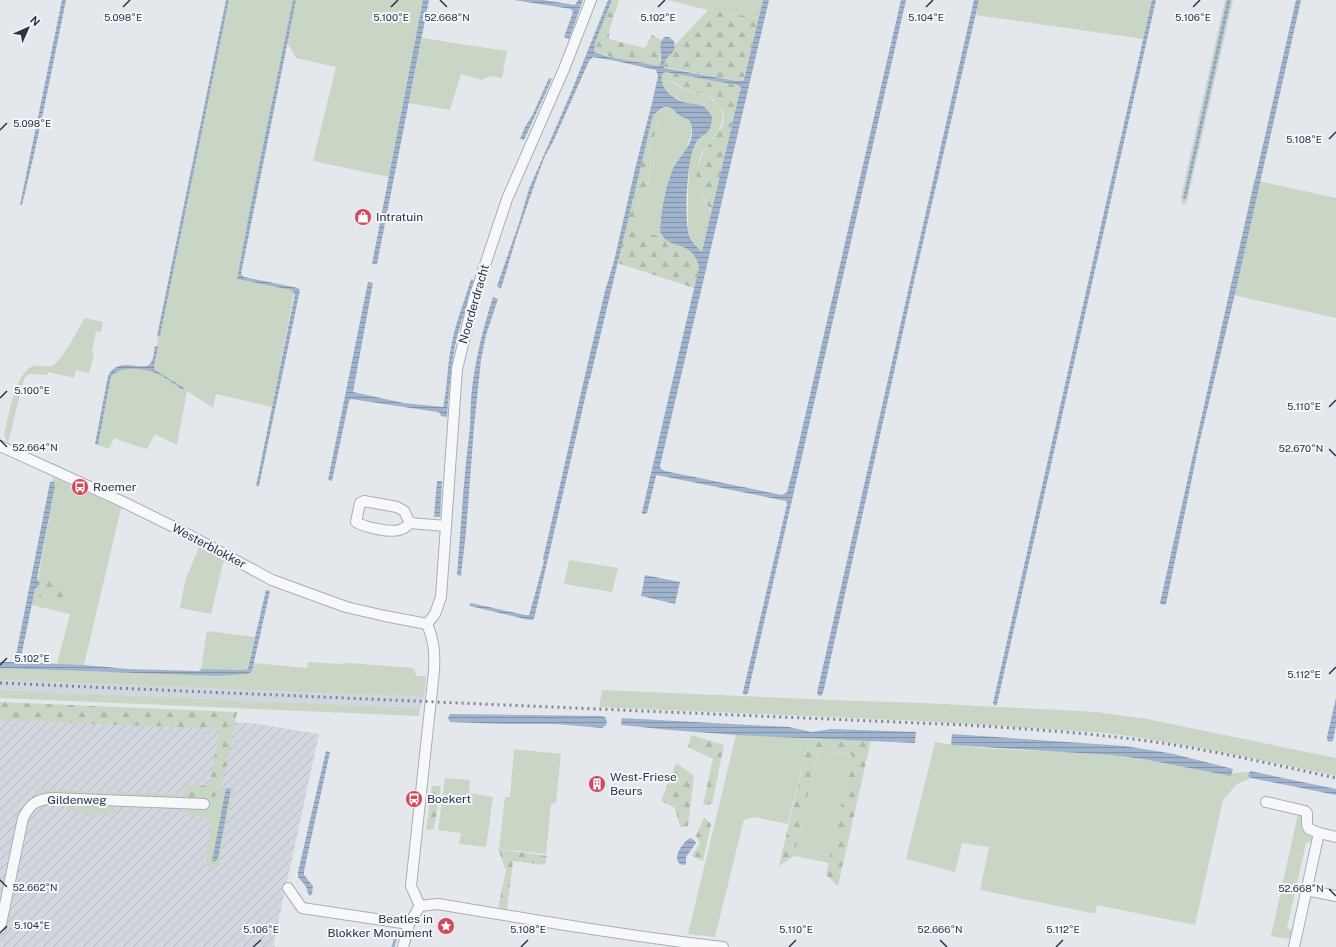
<svg xmlns="http://www.w3.org/2000/svg" width="1336" height="947" font-family="'Public Sans',sans-serif">
	<style>
		.built { fill: #d2d6de }
		.industrial { fill: url(#industrial-furrows) }
		.green { fill: #c9d6c5 }
		.forest { fill: url(#forest-firs) }
		.water { fill: url(#water-rules); fill-rule: evenodd }
		.lines { fill: none; stroke-linecap: round; stroke-linejoin: round }
		.stream { stroke: #9fb4cc; stroke-width: 3 }
		.minor-casing { stroke: #a9aeb7; stroke-width: 12 }
		.minor { stroke: #f7f8fa; stroke-width: 10 }
		.rail { stroke: #7d8696; stroke-width: 3; stroke-dasharray: 2 4; stroke-linecap: butt }
		.ticks { fill: none; stroke: #2b3445; stroke-width: 1.5 }
		.labels { text-anchor: middle; stroke-width: 4; stroke-linejoin: round; paint-order: stroke }
		.poi-label { font-size: 12px; fill: #2b3445; stroke: #f4f6f9; text-anchor: start }
		.street-label { font-size: 12px; fill: #2b3445; stroke: #f4f6f9 }
		.ticks-label { font-size: 10px; text-anchor: middle; fill: #2b3445; stroke: #f4f6f9; stroke-width: 4; stroke-linejoin: round; paint-order: stroke }
	</style>
	<defs>
		<pattern id="industrial-furrows" width="10" height="10" patternUnits="userSpaceOnUse"><rect width="10" height="10" fill="#d2d6de"/><path d="M-1 1l2-2M0 10L10 0M9 11l2-2" fill="none" stroke="#b4b8c0"/></pattern>
		<pattern id="forest-firs" width="22" height="20" patternUnits="userSpaceOnUse"><rect width="22" height="20" fill="#c9d6c5"/><path d="M5 1l3.5 6h-7zM16 11l3.5 6h-7z" fill="#adb8ab"/></pattern>
		<pattern id="water-rules" width="6" height="5" patternUnits="userSpaceOnUse"><rect width="6" height="5" fill="#9fb4cc"/><path d="M0 2.5h6" fill="none" stroke="#8293a7"/></pattern>
	</defs>
	<rect width="100%" height="100%" fill="#e4e7ec"/>
	<!-- built -->
	<polygon class="built" points="0,680 424,697 420,708 0,690"/>
	<!-- industrial -->
	<polygon class="industrial" points="0,719 251,723 319,734 273,946 279,947 0,947"/>
	<!-- green -->
	<g class="green">
		<path d="M229 0H293L250 209 237 279 291 290 294 293 272 407 216 394 213 408 187 391 177 445 155 434 147 449 139 447 114 438 109 449 98 445 111 377C120 365 141 368 153 372 163 375 174 384 183 389H184L156 371 154 366 158 347 157 346 158 336H160Z"/>
		<polygon points="296,0 423,0 389,177 313,161 336,67 296,58 287,42"/>
		<polygon points="668,0 763,0 759,18 708,10"/>
		<polygon points="979,0 1152,0 1143,39 976,15"/>
		<polygon points="1225,0 1227,0 1183,198 1184,199 1186,199 1231,0 1233,0 1187,202 1184,205 1181,202 1181,197"/>
		<polygon points="422,38 507,51 502,78 490,76 482,80 461,74 450,110 409,103"/>
		<path d="M663 72H669L670 80C674 84 678 87 683 89 695 94 709 93 718 105 734 125 705 141 699 160 696 171 698 181 701 190 704 198 706 207 712 212L703 252 700 250 692 240 688 230V190L690 157 694 146 701 136 702 106 683 102 669 93 662 85 660 80Z"/>
		<path d="M665 107C673 108 674 112 680 116 684 118 688 118 690 122 698 136 673 172 668 187 664 196 663 207 661 217 661 222 659 229 661 235 653 236 648 235 641 231 624 221 648 189 650 176 651 169 650 162 650 154 651 143 656 132 660 122L653 115Z"/>
		<polygon points="1254,180 1336,198 1336,318 1229,294"/>
		<path d="M85 318 103 322 101 332 96 331 92 352 94 354 89 373 76 370 74 378 48 372 47 375 29 374 24 379 8 443 4 435C9 415 13 383 28 369 36 362 43 368 52 366 61 363 79 327 85 318Z"/>
		<polygon points="53,477 121,508 84,665 57,664 70,614 31,605 38,580 55,486 54,482 52,482"/>
		<polygon points="199,547 224,559 211,614 180,608 185,581"/>
		<polygon points="569,560 618,568 612,592 564,584"/>
		<polygon points="207,631 255,637 247,669 245,670 201,669"/>
		<polygon points="308,662 341,664 350,663 413,668 417,676 426,676 424,697 0,680 0,668 217,676 248,674 252,671 254,663 307,668"/>
		<polygon points="0,690 420,708 419,716 0,698"/>
		<path d="M602 690 858 701 924 703 1097 712 1147 719 1336 758V776C1260 760 1183 743 1106 733L921 721 599 707Z"/>
		<polygon points="736,735 788,736 809,739 788,824 754,817 744,820 742,827 715,937 688,934"/>
		<path d="M935 742C987 752 1042 749 1096 754 1141 757 1186 767 1231 775L1232 773 1249 772 1251 778 1237 784 1223 800 1195 925 1097 905 1095 913H1092L980 890 989 847 962 843 955 872 906 859Z"/>
		<polygon points="514,749 561,754 556,803 551,804 546,854 499,849 505,797 510,797"/>
		<polygon points="818,751 852,755 829,863 794,856"/>
		<polygon points="445,778 470,780 469,793 493,797 486,847 459,844 461,833 438,830"/>
		<polygon points="221,787 226,788 212,861 215,862 218,858 231,789 234,790 220,856 220,865 214,868 207,865 206,863 208,853 207,849 210,839 211,824 207,822 207,818 195,815 194,816 185,815 184,811 187,809 205,810 205,800 218,794"/>
		<polygon points="37,789 184,795 183,799 48,792 37,794 35,793"/>
		<polygon points="69,804 112,806 116,809 115,813 113,814 93,815 67,810 67,806"/>
		<path d="M1298 814C1306 819 1305 824 1303 832L1315 835 1313 841 1306 843 1287 928 1294 931 1289 939 1271 936Z"/>
	</g>
	<!-- forest -->
	<g class="forest">
		<path d="M612 0H619L609 31V39L645 48 652 35 661 40C659 49 662 56 659 66L619 59 594 52 595 43Z"/>
		<polygon points="708,10 759,18 743,81 737,81 664,67 665,59 672,54 675,45"/>
		<polygon points="669,72 737,85 741,87 712,212 707,205 697,179 696,170 704,151 723,125 724,119 723,111 713,99 705,95 684,89 670,80"/>
		<path d="M653 115 660 122C656 132 651 142 650 154 650 161 651 171 649 178 646 191 625 221 641 231 648 235 653 236 661 235L670 242 686 248 695 255 699 267 694 288 617 263Z"/>
		<polygon points="48,579 72,590 71,597 39,598 40,590"/>
		<path d="M0 702 237 712C233 734 227 784 212 800L183 799 187 785 209 786 220 729 0 720Z"/>
		<polygon points="691,735 724,745 712,804 703,805 713,759 688,747"/>
		<polygon points="809,739 871,740 838,886 826,875 852,755 818,751 794,856 779,866"/>
		<polygon points="676,763 694,776 688,826 680,827 675,808 661,801"/>
		<polygon points="432,786 441,786 434,829 426,830"/>
		<polygon points="704,817 711,824 703,861 692,856 700,843 696,836"/>
		<polygon points="498,849 547,856 545,865 513,861 507,910 498,908 506,870"/>
	</g>
	<!-- water -->
	<g class="water">
		<path d="M62 0H66C52 69 39 137 22 205H20Z"/>
		<polygon points="226,0 229,0 160,336 157,336"/>
		<polygon points="293,0 296,0 241,274 244,277 298,288 300,290 259,486 256,486 295,294 291,290 237,279 250,209"/>
		<polygon points="423,0 429,0 377,264 372,264"/>
		<polygon points="514,0 543,0 575,5 578,0 583,0 569,39 564,37 573,12 571,9"/>
		<path d="M608 0H612L595 43 594 52 609 57 659 66C665 56 655 43 665 37H669L674 41C678 57 662 55 664 68L737 81H743L744 79 763 0H769L660 466 661 469 665 471 782 495 787 492 792 473 901 0H906L748 693 746 695 743 694V692L787 504 786 501 657 475 656 476 647 513 645 514H642V512L699 267C692 238 670 252 660 232 661 211 665 189 673 169 679 156 693 146 692 131 692 129 692 125 690 122 688 118 684 118 680 116 675 113 673 106 665 107 660 108 657 113 653 115L590 379 588 381H589L534 619 532 620H529L470 606 469 605 471 603 525 615H529L530 612 544 561 543 559 589 358 605 291 614 261 636 165 652 103 658 76 656 70 616 61 593 57 589 61 553 142 545 156 536 180 517 235 501 289 497 286 519 223 529 189 570 95ZM666 72 737 85 741 87 702 252 700 250C696 246 691 241 689 235 684 220 687 161 694 147 701 130 711 139 712 117 710 113 706 107 702 106 696 103 689 104 683 102 672 98 657 86 663 73Z"/>
		<polygon points="974,0 979,0 915,277 824,689 822,695 819,696 817,693"/>
		<polygon points="1152,0 1156,0 997,704 995,706 993,703"/>
		<polygon points="1227,0 1231,0 1186,199 1184,199 1183,198"/>
		<polygon points="1296,0 1301,0 1237,285 1199,444 1166,604 1163,605 1160,603 1229,294"/>
		<polygon points="549,78 552,79 524,140 520,139 525,127 533,114"/>
		<path d="M471 279 475 281C469 299 462 318 457 337 451 363 449 390 447 417L441 416 440 413 437 412 351 399 349 401 332 481 328 480 368 282 373 283 353 392 404 403 443 407C448 386 447 363 452 342 456 321 465 300 471 279Z"/>
		<path d="M493 297 498 299 486 335 481 360 474 427 466 532 461 576 457 575C461 529 463 483 469 437 471 421 470 404 472 388 476 357 483 328 493 297Z"/>
		<path d="M155 346 158 347 154 366 155 370 184 388 183 390C174 384 163 375 153 372 141 368 119 366 111 377L98 445 95 444 108 376C118 355 143 372 150 364 154 360 154 350 155 346Z"/>
		<polygon points="437,481 442,481 440,517 434,517"/>
		<polygon points="50,482 54,482 55,486 37,579 40,584 35,589 20,662 84,665 129,669 199,671 201,669 246,670 248,668 266,590 270,591 252,671 248,674 217,676 0,668 0,662 13,662 15,660"/>
		<polygon points="645,575 680,582 675,604 641,596"/>
		<polygon points="1336,698 1336,725 1333,741 1329,742 1327,740 1327,737"/>
		<polygon points="450,714 602,716 605,717 607,721 606,725 602,728 556,724 503,724 450,722 448,718"/>
		<polygon points="622,718 789,727 812,732 831,729 916,732 915,743 736,735 670,730 621,725"/>
		<polygon points="952,734 1125,746 1174,754 1233,769 1231,776 1143,759 1111,755 951,745"/>
		<path d="M326 751 330 752 304 871V875L313 886 312 894 310 896 308 894C307 886 303 883 298 877V872Z"/>
		<polygon points="1250,771 1336,789 1336,795 1251,778 1248,776"/>
		<polygon points="226,788 231,789 218,858 215,862 212,861"/>
		<path d="M690 838 694 840 696 843 686 857V863L684 865C669 863 682 842 690 838Z"/>
	</g>
	<g class="lines">
		<!-- stream -->
		<polyline class="stream" points="393,947 396,937"/>
		<!-- minor casing -->
		<g class="minor-casing">
			<g id="minor">
				<polyline points="0,446 121,501 178,529 272,580 346,607 385,616 427,624"/>
				<path d="M410 523C408 525 405 528 402 529 393 534 364 527 356 522L360 503 364 501 397 507 404 511 410 523 446 526"/>
				<polyline points="427,624 435,614 441,597 457,369 474,298 507,199 564,69 591,0"/>
				<polyline points="1266,802 1305,811 1307,813 1307,825 1309,829 1319,833 1294,947"/>
				<polyline points="1319,833 1336,837"/>
				<polyline points="288,888 302,908 409,924"/>
				<polyline points="1306,890 1336,896"/>
				<path d="M420 906 438 904C533 920 628 936 723 947"/>
				<path d="M420 906 411 886 434 671C435 652 434 641 427 624"/>
				<path d="M0 929 23 818C31 803 35 801 51 798L204 804"/>
				<polyline points="403,947 409,924 420,906"/>
			</g>
		</g>
		<!-- minor -->
		<use href="#minor" class="minor"/>
		<!-- rail -->
		<path class="rail" d="M0 683 965 725C1028 729 1092 733 1155 742 1216 751 1276 765 1336 778"/>
	</g>
	<!-- ticks -->
	<path class="ticks" d="M440 0 447 7M123 7 130 0M391 7 398 0M658 7 665 0M926 7 933 0M1193 7 1200 0M0 130 7 123M1329 139 1336 132M0 398 7 391M1329 407 1336 400M0 440 7 447M1329 449 1336 456M0 665 7 658M1329 674 1336 667M0 880 7 887M1329 889 1336 896M0 933 7 926M940 940 947 947M253 947 261 940M521 947 528 940M789 947 796 940M1056 947 1063 940"/>
	<!-- icons -->
	<defs>
		<g id="shop-disc" transform="scale(0.9)"><circle r="9.5" fill="#d1495b" stroke="#f4f6f9"/><path d="M-5-2.5h2.3a2.7 3.5 0 0 1 5.4 0H5L5.5 6h-11ZM-1.5-2.5h3a1.5 2.3 0 0 0-3 0Z" fill="#fff"/></g>
		<g id="bus-disc" transform="scale(0.9)"><circle r="9.5" fill="#d1495b" stroke="#f4f6f9"/><path d="M-5-6H5V4H4V6H2V4H-2V6H-4V4H-5ZM-3.5-4V0h7V-4ZM-3.5 1.2v1.5H-2V1.2ZM2 1.2v1.5H3.5V1.2Z" fill="#fff"/></g>
		<g id="building-disc" transform="scale(0.9)"><circle r="9.5" fill="#d1495b" stroke="#f4f6f9"/><path d="M-4-6H4V6H1V3H-1V6H-4ZM-2.5-4.3h1.7v1.8h-1.7ZM.8-4.3h1.7v1.8H.8ZM-2.5-1h1.7V.8h-1.7ZM.8-1h1.7V.8H.8Z" fill="#fff"/></g>
		<g id="sight-disc" transform="scale(0.9)"><circle r="9.5" fill="#d1495b" stroke="#f4f6f9"/><path d="M0-6L1.8-2.2L6-1.7L2.9 1.2L3.7 5.4L0 3.3L-3.7 5.4L-2.9 1.2L-6-1.7L-1.8-2.2Z" fill="#fff"/></g>
	</defs>
	<g fill-rule="evenodd">
		<use href="#shop-disc" x="363" y="217"/>
		<use href="#bus-disc" x="80" y="487"/>
		<use href="#building-disc" x="597" y="784"/>
		<use href="#bus-disc" x="414" y="799"/>
		<use href="#sight-disc" x="446" y="926"/>
	</g>
	<g class="labels">
		<!-- poi labels -->
		<g class="poi-label">
			<text x="376" y="221">Intratuin</text>
			<text x="93" y="491">Roemer</text>
			<text x="610" y="781">West-Friese<tspan x="610" dy="14">Beurs</tspan></text>
			<text x="427" y="803">Boekert</text>
			<text x="433" y="923" text-anchor="end">Beatles in<tspan x="433" dy="14">Blokker Monument</tspan></text>
		</g>
		<!-- street labels -->
		<g class="street-label">
			<text transform="translate(474 304) rotate(-74)" y="4">Noorderdracht</text>
			<text transform="translate(209 546) rotate(28)" y="4">Westerblokker</text>
			<text x="77" y="804">Gildenweg</text>
		</g>
	</g>
	<g class="ticks-label">
		<text x="123" y="21">5.098°E</text>
		<text x="391" y="21">5.100°E</text>
		<text x="447" y="21">52.668°N</text>
		<text x="658" y="21">5.102°E</text>
		<text x="926" y="21">5.104°E</text>
		<text x="1193" y="21">5.106°E</text>
		<text x="32" y="127">5.098°E</text>
		<text x="1304" y="143">5.108°E</text>
		<text x="32" y="394">5.100°E</text>
		<text x="1304" y="410">5.110°E</text>
		<text x="35" y="451">52.664°N</text>
		<text x="1301" y="452">52.670°N</text>
		<text x="32" y="662">5.102°E</text>
		<text x="1304" y="678">5.112°E</text>
		<text x="35" y="891">52.662°N</text>
		<text x="1301" y="892">52.668°N</text>
		<text x="32" y="929">5.104°E</text>
		<text x="261" y="933">5.106°E</text>
		<text x="528" y="933">5.108°E</text>
		<text x="1063" y="933">5.112°E</text>
		<text x="796" y="933">5.110°E</text>
		<text x="940" y="933">52.666°N</text>
	</g>
	<!-- north arrow -->
	<g transform="translate(28 28) rotate(45)" stroke="#f4f6f9" stroke-width="3" paint-order="stroke">
	<path d="M0-3L7 15L0 10L-7 15Z" fill="#2b3445"/>
	<text y="-6" font-size="11" font-weight="bold" text-anchor="middle" fill="#2b3445">N</text>
	</g>
</svg>
